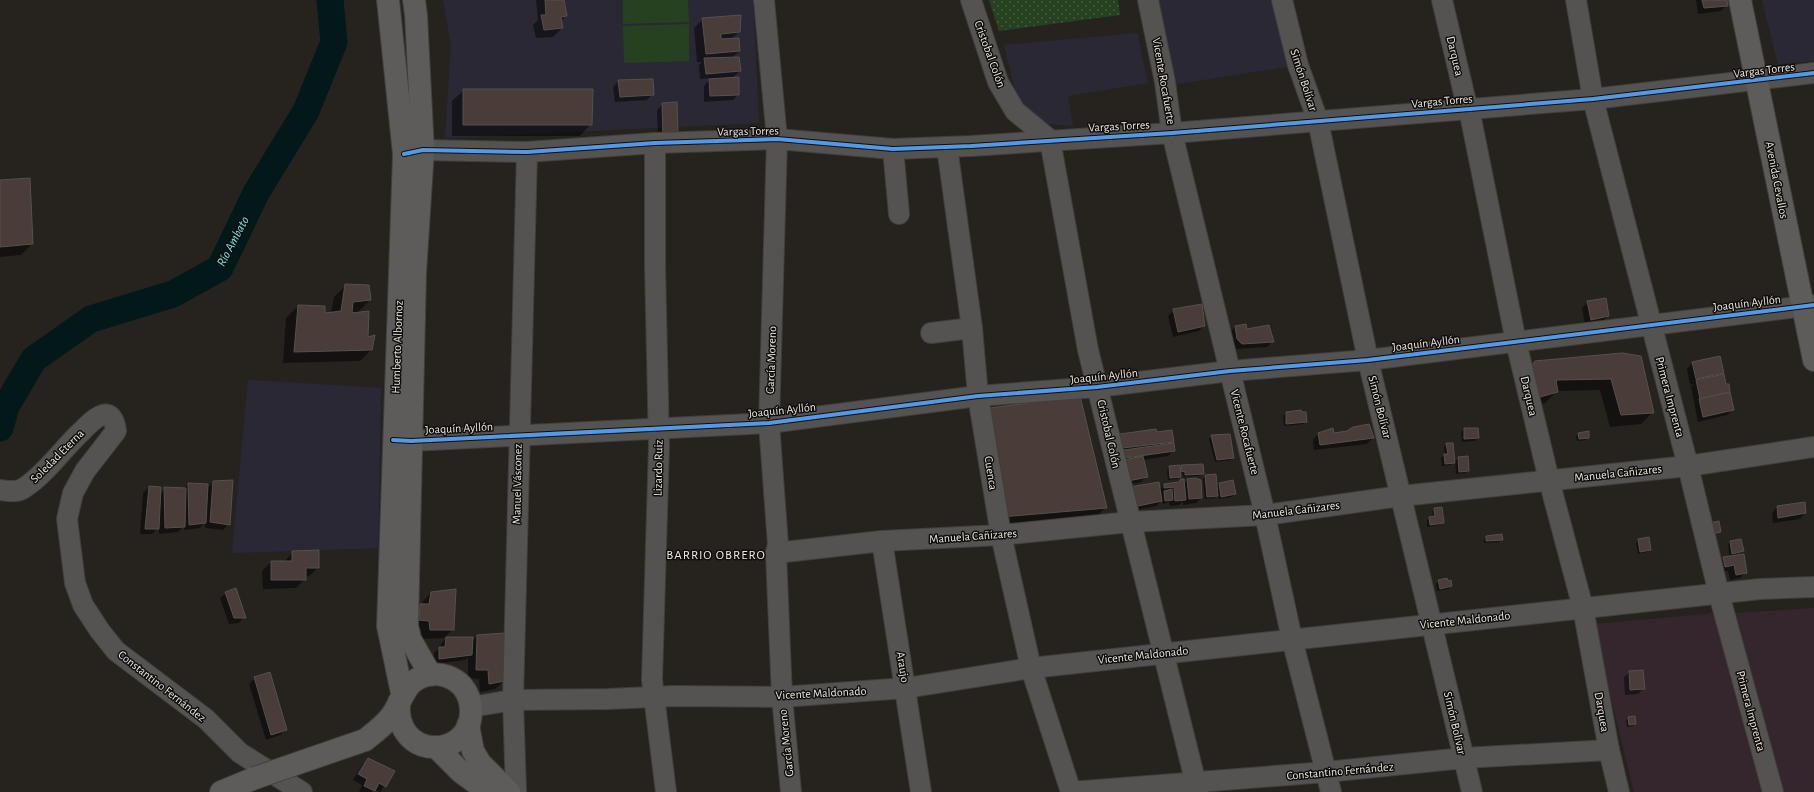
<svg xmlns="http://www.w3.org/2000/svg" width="1814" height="792" font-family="'Alegreya Sans',sans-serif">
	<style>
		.commercial { fill: #35262e }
		.education { fill: #2b2836 }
		.grass { fill: url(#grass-dots) }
		.pitch { fill: #26411f }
		.shadow { fill: #0007 }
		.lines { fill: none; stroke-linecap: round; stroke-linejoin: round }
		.river { stroke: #031818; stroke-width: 27 }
		.building { fill: #493c39; stroke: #54514e }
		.minor-casing { stroke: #413f3b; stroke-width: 22 }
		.major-casing { stroke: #413f3b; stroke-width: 24 }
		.minor { stroke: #555352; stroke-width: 20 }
		.major { stroke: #5e5c5a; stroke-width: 22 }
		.major-bridge-casing { stroke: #413f3b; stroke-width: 24; stroke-linecap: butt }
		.major-bridge { stroke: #5e5c5a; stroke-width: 22 }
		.cycleway-casing { stroke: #100d0a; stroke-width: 6 }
		.cycleway { stroke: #5399e6; stroke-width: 4 }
		.labels { text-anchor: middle; stroke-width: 3; stroke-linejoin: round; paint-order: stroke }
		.street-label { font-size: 12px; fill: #ece8e3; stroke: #100d0a }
		.water-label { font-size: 13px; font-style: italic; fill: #70ebed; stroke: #100d0a }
		.neighbourhood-label { font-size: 13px; letter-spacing: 1px; fill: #ece8e3; stroke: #100d0a }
	</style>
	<defs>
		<pattern id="grass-dots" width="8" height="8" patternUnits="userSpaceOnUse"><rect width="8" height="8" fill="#26411f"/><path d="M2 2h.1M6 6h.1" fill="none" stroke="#465c3f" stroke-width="1.8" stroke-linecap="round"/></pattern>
	</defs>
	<rect width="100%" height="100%" fill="#26231f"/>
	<!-- commercial -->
	<g class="commercial">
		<polygon points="1814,608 1814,792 1781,792 1736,613"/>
		<polygon points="1717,613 1766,792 1634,792 1593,624"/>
	</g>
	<!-- education -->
	<g class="education">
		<polygon points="443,0 753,0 759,123 445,138 451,46"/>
		<polygon points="1148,0 1282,0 1298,65 1165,86"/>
		<polygon points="1762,0 1814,0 1814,61 1778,64"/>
		<polygon points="1137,33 1148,83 1068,96 1073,126 1043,123 1025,110 1015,89 1004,45"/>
		<polygon points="248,380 381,388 378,548 232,553"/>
	</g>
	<!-- grass -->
	<polygon class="grass" points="989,0 1118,0 1120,15 999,31"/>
	<!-- pitch -->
	<g class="pitch">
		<polygon points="623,0 688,0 689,22 623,24"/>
		<polygon points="689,24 689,61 624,63 623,26"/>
	</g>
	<!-- shadow -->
	<g class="shadow">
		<polygon points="536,0 563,0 566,16 561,21 562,28 553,37 536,38 533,25 538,20"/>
		<polygon points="1696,0 1726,0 1727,5 1721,11 1698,14"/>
		<polygon points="703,19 739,32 731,39 739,51 732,58 740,71 732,78 738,95 733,100 704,102 704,86 711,78 700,79 699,65 702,62 697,62 694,28"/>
		<polygon points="619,81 653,94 647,100 615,102 613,87"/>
		<polygon points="464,90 591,124 580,136 452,136 452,101"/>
		<polygon points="663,104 671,140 658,143 657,110"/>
		<polygon points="0,181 32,244 21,255 0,257"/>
		<polygon points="346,285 370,300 356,314 371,350 360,361 283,363 286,318 298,306 324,314 331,313 334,297"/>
		<polygon points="1588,302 1608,316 1602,322 1585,325 1582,308"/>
		<polygon points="1174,310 1204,325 1199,331 1173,337 1168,316"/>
		<polygon points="1245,325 1246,330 1273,341 1267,347 1236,349 1231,345 1229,333 1235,327"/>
		<polygon points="1621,354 1653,412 1641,424 1610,427 1600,390 1557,391 1545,403 1528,408 1520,379"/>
		<polygon points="1692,363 1723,373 1719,376 1733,410 1727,415 1698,422 1691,387 1694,384 1690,385 1687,369"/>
		<polygon points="1300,411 1306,421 1304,424 1284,426 1283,416 1286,413"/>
		<polygon points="975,419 1106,507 1097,516 992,525"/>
		<polygon points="1464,429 1477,429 1478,438 1475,441 1462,442 1461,432"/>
		<polygon points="1157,433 1173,442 1170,444 1174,450 1168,456 1143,460 1147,476 1141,482 1118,487 1109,454"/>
		<polygon points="1318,434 1334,434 1373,438 1367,444 1314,450 1313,440"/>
		<polygon points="1579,434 1588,437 1586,440 1577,441 1576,436"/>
		<polygon points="1212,436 1233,457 1231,460 1215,462 1209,439"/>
		<polygon points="1447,444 1454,462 1451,465 1442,466 1441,458 1445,455 1444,447"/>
		<polygon points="1458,458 1467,458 1468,471 1465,473 1456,474 1455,461"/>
		<polygon points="1182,466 1203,473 1200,476 1183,477 1182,473 1180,474 1180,476 1178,479 1168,480 1167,470 1169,467 1180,468"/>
		<polygon points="1206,476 1216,486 1219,484 1235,494 1232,497 1219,499 1218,494 1215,498 1205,499 1203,479"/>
		<polygon points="1195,479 1201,498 1196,503 1183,505 1183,501 1179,505 1170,506 1169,502 1163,504 1162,500 1156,506 1122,513 1159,490 1165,484 1183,484 1187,480"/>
		<polygon points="213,482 229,524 223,530 205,528 205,522 200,528 184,530 184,526 178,532 159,534 159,527 152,534 140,534 143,493 149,487 160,494 165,488 184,489 188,484 207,485 207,488"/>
		<polygon points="1777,507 1805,513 1800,519 1773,523 1772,513"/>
		<polygon points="1441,508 1443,523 1440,525 1427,527 1427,520 1433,517 1432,512 1433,510 1435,521 1437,521 1435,510 1434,510"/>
		<polygon points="1486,537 1501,539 1499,542 1484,543 1484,539"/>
		<polygon points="1648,538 1650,550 1647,552 1638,554 1636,543 1638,540"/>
		<polygon points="1730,542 1743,551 1734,555 1746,572 1740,578 1730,580 1728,571 1719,572 1718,564 1724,558 1730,557 1728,545"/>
		<polygon points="293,552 318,568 309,576 305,577 305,579 296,588 263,589 262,571 271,562 284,562"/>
		<polygon points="1438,581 1451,586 1448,589 1437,591 1436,584"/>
		<polygon points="226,593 244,617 239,623 229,624 220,598"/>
		<polygon points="431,593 453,629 444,638 472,638 471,642 477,636 504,681 495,689 480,692 479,679 468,678 468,657 465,660 434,664 434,653 440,648 441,644 446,638 422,639 421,629 411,629 412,614 422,605 423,601"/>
		<polygon points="1630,672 1643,689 1638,694 1625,695 1624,677"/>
		<polygon points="255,678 286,730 280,735 266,740 249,684"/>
		<polygon points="1629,718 1635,724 1633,726 1627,727 1626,720"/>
		<polygon points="368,759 394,772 380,792 374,790 372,792 359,792 362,785 353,780 362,765"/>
	</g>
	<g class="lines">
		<!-- river -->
		<polyline class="river" points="0,428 6,406 34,359 91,319 173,294 220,268 256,193 306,111 334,42 330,0"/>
	</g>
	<!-- building -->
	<g class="building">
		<polygon points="545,0 564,0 567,16 561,17 563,28 544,30 541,15 546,15"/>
		<polygon points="1702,0 1727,0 1728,6 1704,8"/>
		<polygon points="741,15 740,32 721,34 721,39 739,38 740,51 706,54 702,18"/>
		<polygon points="739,57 741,71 706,74 704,58"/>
		<polygon points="739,77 739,95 710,96 709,79"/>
		<polygon points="653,79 654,95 620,97 618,80"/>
		<polygon points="463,89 593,89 592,125 463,125"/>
		<polygon points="677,102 678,134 663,137 662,103"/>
		<polygon points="30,178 33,244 0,247 0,180"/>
		<polygon points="345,284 369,285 371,300 353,302 352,313 369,311 368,337 375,335 372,350 294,352 298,305 325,306 325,313 341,311"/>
		<polygon points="1606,298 1609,316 1591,320 1587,301"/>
		<polygon points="1202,304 1205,326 1178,332 1173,309"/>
		<polygon points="1246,324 1247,329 1269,325 1274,342 1242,344 1237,339 1235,326"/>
		<polygon points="1622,353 1641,356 1654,413 1621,415 1611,379 1556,380 1558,392 1540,397 1531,367 1535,361"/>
		<polygon points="1720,356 1724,373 1696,379 1692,362"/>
		<polygon points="1724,374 1726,384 1729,384 1730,392 1700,399 1696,380"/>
		<polygon points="1730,392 1734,410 1703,417 1699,399"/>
		<polygon points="1080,396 1107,508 1001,517 983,409"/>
		<polygon points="1301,410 1302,412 1306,412 1307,422 1286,424 1286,412"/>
		<polygon points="1369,424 1374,438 1320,445 1318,433 1333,428 1334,433 1347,431 1353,427"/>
		<polygon points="1464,428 1478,428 1479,438 1464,439"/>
		<polygon points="1156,429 1157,432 1172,430 1174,442 1114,449 1113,435"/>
		<polygon points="1589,431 1589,438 1579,439 1578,433"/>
		<polygon points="1230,434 1234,458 1217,460 1211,435"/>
		<polygon points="1174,443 1175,451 1118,459 1117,451"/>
		<polygon points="1446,443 1453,443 1455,463 1445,464 1444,454 1448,454"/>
		<polygon points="1143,456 1148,477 1123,482 1119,461"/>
		<polygon points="1468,456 1469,471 1459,472 1458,457"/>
		<polygon points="1203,464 1204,474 1185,475 1185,471 1182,472 1181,465"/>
		<polygon points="1180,465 1181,477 1170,478 1169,466"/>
		<polygon points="1216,474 1218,496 1207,497 1205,475"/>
		<polygon points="1195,478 1201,480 1202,498 1189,499 1187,479"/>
		<polygon points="1181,479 1184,479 1186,500 1175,501 1174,487 1164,488 1164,484 1179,482"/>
		<polygon points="233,480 230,525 210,522 213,481"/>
		<polygon points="1233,480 1236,494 1221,497 1219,483"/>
		<polygon points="1159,482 1162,501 1128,508 1124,488"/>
		<polygon points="188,483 208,484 206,523 189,525"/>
		<polygon points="149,486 161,487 159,529 145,529"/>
		<polygon points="164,487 186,488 185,527 165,528"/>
		<polygon points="1172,489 1173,500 1165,501 1164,491"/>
		<polygon points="1805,502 1806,513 1778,518 1777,506"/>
		<polygon points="1442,507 1444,523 1430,525 1429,517 1435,516 1434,508"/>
		<polygon points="1719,521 1721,532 1712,534 1710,523"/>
		<polygon points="1502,534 1503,540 1486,541 1486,536"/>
		<polygon points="1649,537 1651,550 1640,552 1638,539"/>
		<polygon points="1741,539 1744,551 1732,554 1730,541"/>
		<polygon points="319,550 319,568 306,568 306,580 271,580 271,561 292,561 292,551"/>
		<polygon points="1744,554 1747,573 1736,575 1734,565 1725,567 1723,557"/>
		<polygon points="1447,578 1448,581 1451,580 1452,586 1440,589 1438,580"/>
		<polygon points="236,588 246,618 234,618 225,592"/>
		<polygon points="456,589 454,630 430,630 429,621 419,620 420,604 429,604 431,592"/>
		<polygon points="505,633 505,681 489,684 488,670 476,670 477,635"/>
		<polygon points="446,637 473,637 472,655 439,659 439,647 445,647"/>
		<polygon points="1643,670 1645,689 1630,690 1629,671"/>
		<polygon points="270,672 287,730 271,735 254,677"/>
		<polygon points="1635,716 1636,724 1629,725 1628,717"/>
		<polygon points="368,758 395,771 386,787 379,783 375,791 364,786 367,779 358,774"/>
	</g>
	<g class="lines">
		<!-- minor casing -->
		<g class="minor-casing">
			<g id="minor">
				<polyline points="764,0 777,139 769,423 778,545 776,553 782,697 791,792"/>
				<polyline points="971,0 998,82 1015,111 1050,140 1088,350 1198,792"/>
				<polyline points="1148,0 1165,82 1172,133 1265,515 1292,639 1331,792"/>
				<polyline points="1282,0 1298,65 1318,121 1368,360 1472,792"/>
				<polyline points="1442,0 1465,98 1469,109 1516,342 1549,480 1583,608 1609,750 1619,792"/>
				<polyline points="1576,0 1593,99 1688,466 1719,594 1773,792"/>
				<polyline points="655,143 655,264 659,446 652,680 666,792"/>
				<polyline points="947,147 972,328 978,396 1001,535 1031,668 1071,792"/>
				<polyline points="893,149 899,214"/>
				<polyline points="408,153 423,150 527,152 655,143 777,139 893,149 971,146 1172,133 1593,99 1814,73"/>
				<polyline points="931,333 972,328"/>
				<polyline points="395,440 411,441 769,423 978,396 1097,387 1230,371 1368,360 1814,305"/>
				<path d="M0 490C8 491 17 493 24 488 47 473 63 448 83 430 88 425 93 419 100 416 111 410 115 422 116 431L85 471 73 493 67 519 75 583 83 605 100 631 116 651 206 719 240 753 302 792"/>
				<polyline points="882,541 921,792"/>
				<polyline points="776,553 882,541 1001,535 1130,522 1265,515 1401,496 1688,466 1814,447"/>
				<polyline points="471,707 513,700 608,699 674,696 782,697 906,688 1031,668 1760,589 1814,587"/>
				<polyline points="516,792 513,700 527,152"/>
				<polyline points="1071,792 1326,772 1464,758 1609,750"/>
			</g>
		</g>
		<!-- major casing -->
		<g class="major-casing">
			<g id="major">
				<polyline points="388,0 404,154 388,626 402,693"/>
				<polyline points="414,0 416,15 423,150 415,273 407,626 410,639 430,674"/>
				<polyline points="1740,0 1814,360"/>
				<polyline points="468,725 473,751 480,763 509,792"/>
				<path d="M365 740C374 733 385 725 392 715 404 698 405 679 429 675 441 672 455 678 462 686 468 693 471 703 471 712 470 760 394 761 399 702"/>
				<polyline points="436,747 461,772 488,792"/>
				<polyline points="221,792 255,778"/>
			</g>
		</g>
		<!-- minor -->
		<use href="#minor" class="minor"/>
		<!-- major -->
		<use href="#major" class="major"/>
		<!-- major-bridge casing -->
		<g class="major-bridge-casing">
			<polyline id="major-bridge" points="255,778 365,740"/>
		</g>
		<!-- major-bridge -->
		<use href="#major-bridge" class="major-bridge"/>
		<!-- cycleway casing -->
		<g class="cycleway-casing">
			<g id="cycleway">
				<polyline points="404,154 423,150 527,152 655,143 777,139 893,149 971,146 1172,133 1593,99 1814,73"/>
				<polyline points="393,440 411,441 769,423 978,396 1097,387 1230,371 1368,360 1814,305"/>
			</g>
		</g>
		<!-- cycleway -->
		<use href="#cycleway" class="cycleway"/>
	</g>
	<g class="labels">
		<!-- street labels -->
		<g class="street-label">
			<text transform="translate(990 54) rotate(70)" y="4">Cristobal Colón</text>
			<text transform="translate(1455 56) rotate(77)" y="4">Darquea</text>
			<text transform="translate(1764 70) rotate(-7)" y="4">Vargas Torres</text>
			<text transform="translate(1304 80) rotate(72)" y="4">Simón Bolívar</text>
			<text transform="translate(1164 81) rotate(80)" y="4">Vicente Rocafuerte</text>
			<text transform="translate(1442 101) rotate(-5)" y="4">Vargas Torres</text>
			<text transform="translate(1119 126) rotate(-3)" y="4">Vargas Torres</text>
			<text transform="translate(748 131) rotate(-1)" y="4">Vargas Torres</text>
			<text transform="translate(1777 180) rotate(79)" y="4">Avenida Cevallos</text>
			<text transform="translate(1747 303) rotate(-7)" y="4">Joaquín Ayllón</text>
			<text transform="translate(1426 343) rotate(-7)" y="4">Joaquín Ayllón</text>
			<text transform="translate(397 347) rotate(-88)" y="4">Humberto Albornoz</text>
			<text transform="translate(771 360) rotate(-88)" y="4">García Moreno</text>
			<text transform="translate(1104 376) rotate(-6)" y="4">Joaquín Ayllón</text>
			<text transform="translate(1529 396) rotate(77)" y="4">Darquea</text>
			<text transform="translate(1670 397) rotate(75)" y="4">Primera Imprenta</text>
			<text transform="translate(1380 407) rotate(76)" y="4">Simón Bolívar</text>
			<text transform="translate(782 410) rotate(-6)" y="4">Joaquín Ayllón</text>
			<text transform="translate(459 428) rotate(-3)" y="4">Joaquín Ayllón</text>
			<text transform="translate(1245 432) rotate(76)" y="4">Vicente Rocafuerte</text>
			<text transform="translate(1109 434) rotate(77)" y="4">Cristobal Colón</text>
			<text transform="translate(57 456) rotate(-45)" y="4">Soledad Eterna</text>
			<text transform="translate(658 468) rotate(-89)" y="4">Lizardo Ruiz</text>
			<text transform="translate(991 473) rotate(81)" y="4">Cuenca</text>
			<text transform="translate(1618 473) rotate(-6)" y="4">Manuela Cañizares</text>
			<text transform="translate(517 484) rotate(-89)" y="4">Manuel Vásconez</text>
			<text transform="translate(1296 510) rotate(-7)" y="4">Manuela Cañizares</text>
			<text transform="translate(973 536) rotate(-4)" y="4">Manuela Cañizares</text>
			<text transform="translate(1465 620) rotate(-6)" y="4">Vicente Maldonado</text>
			<text transform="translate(1143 655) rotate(-6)" y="4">Vicente Maldonado</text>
			<text transform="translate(903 667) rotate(81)" y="4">Araujo</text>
			<text transform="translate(162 686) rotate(38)" y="4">Constantino Fernández</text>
			<text transform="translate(821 693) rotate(-3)" y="4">Vicente Maldonado</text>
			<text transform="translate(1751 711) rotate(75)" y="4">Primera Imprenta</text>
			<text transform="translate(1602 712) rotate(80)" y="4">Darquea</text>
			<text transform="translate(1455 723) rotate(77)" y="4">Simón Bolívar</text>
			<text transform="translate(786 743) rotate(-96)" y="4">García Moreno</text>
			<text transform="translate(1340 771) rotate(-5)" y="4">Constantino Fernández</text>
		</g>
		<!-- water labels -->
		<g class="water-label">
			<text transform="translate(232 241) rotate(-62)" y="5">Río Ambato</text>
		</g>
		<!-- neighbourhood labels -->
		<g class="neighbourhood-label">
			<text x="716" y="559">BARRIO OBRERO</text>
		</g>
	</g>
</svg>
